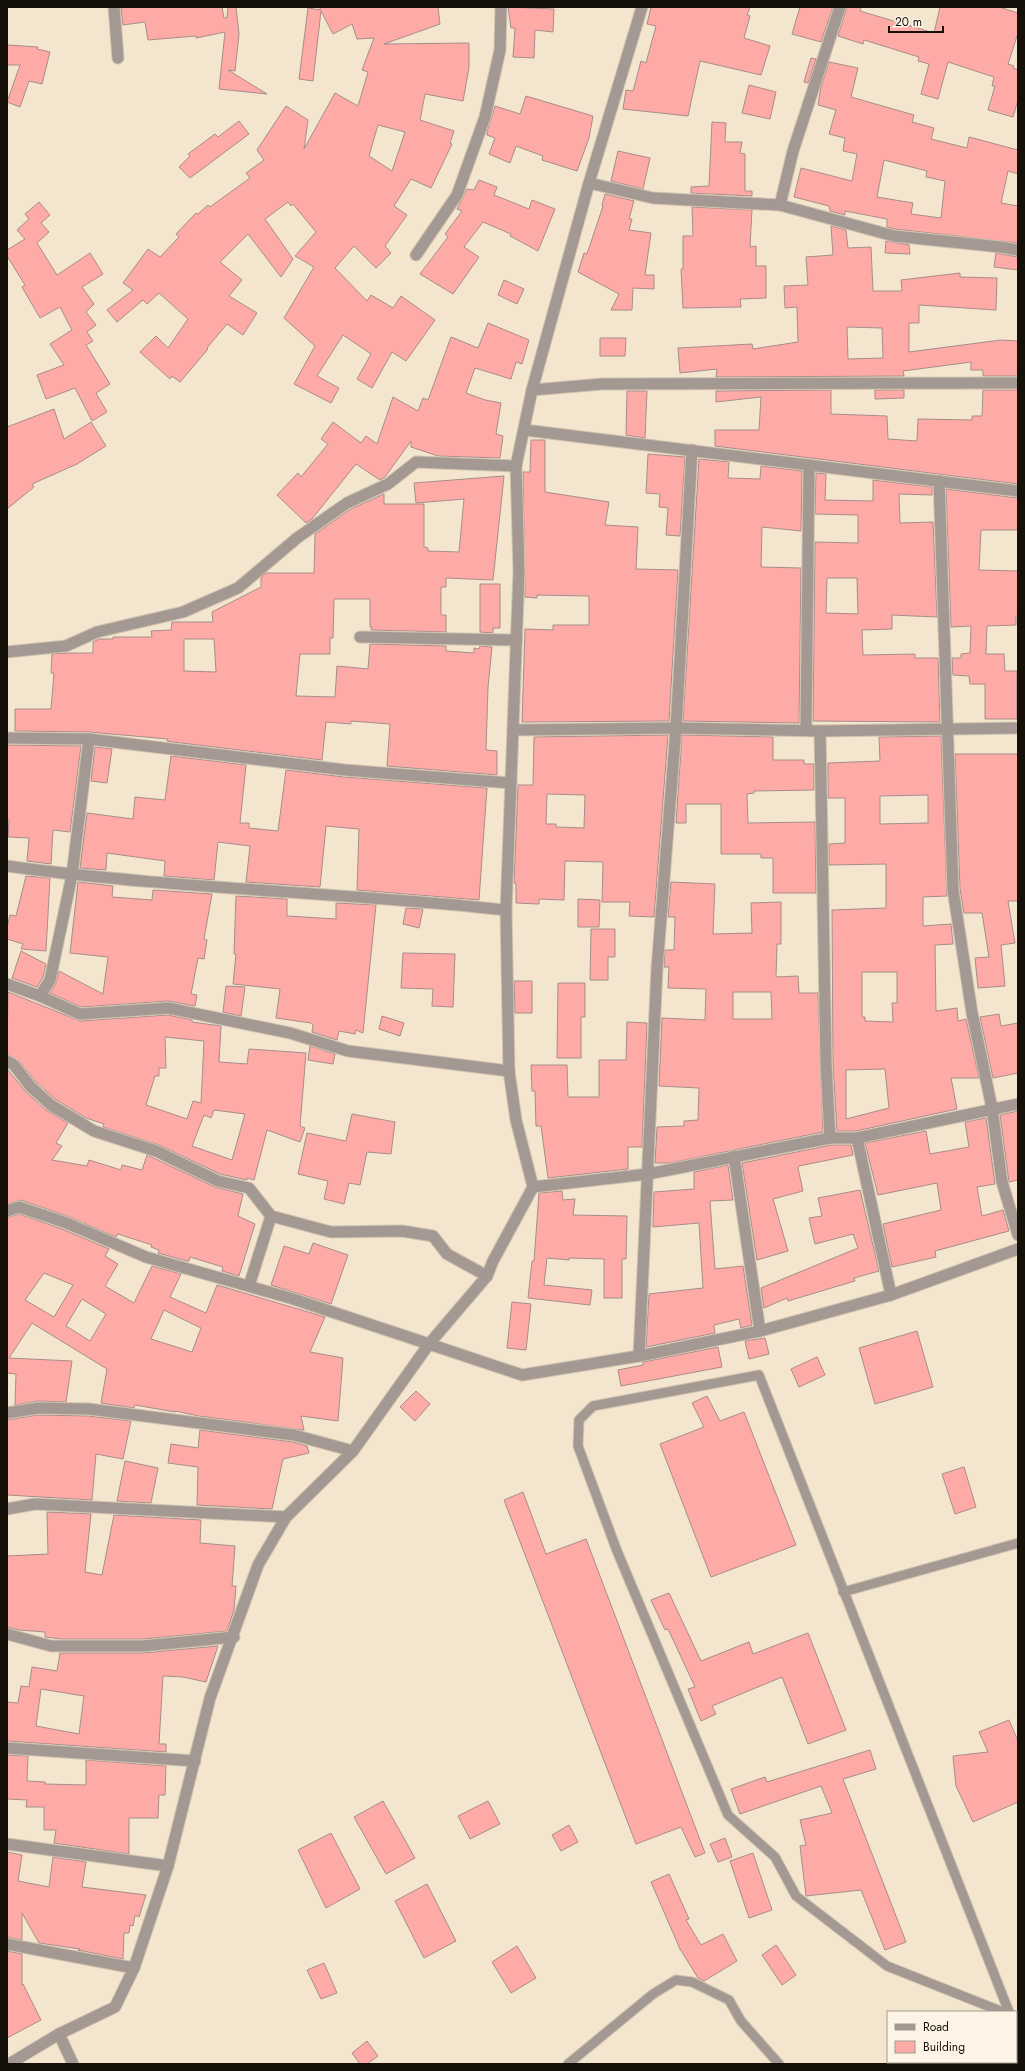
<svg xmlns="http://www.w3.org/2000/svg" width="1025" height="2071" font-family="Jost,sans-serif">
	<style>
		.building { fill: #feaba8; stroke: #a88c8a; fill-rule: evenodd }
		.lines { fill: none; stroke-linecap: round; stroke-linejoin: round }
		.service-casing { stroke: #d0c3af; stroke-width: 11 }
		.minor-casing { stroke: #d0c3af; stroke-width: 13 }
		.service { stroke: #a49893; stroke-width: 9 }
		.minor { stroke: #a49893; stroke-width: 11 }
	</style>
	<rect width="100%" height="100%" fill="#f4e5cf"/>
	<!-- building -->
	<g class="building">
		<polygon points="121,7 222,7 224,18 227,18 228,7 236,7 239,34 235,71 228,70 267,94 219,89 225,32 196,38 196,36 148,40 145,22 123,25"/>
		<path d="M319 7H438L440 24 384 44 469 43V68L463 101 425 94 420 120 454 131 450 143 452 144 431 188 411 179 394 206 407 215 385 246 391 253 376 268 354 246 335 268 367 301 371 295 393 308 401 296 435 320 406 361 392 352 372 388 357 379 371 354 343 335 317 376 339 388 331 403 294 384 315 346 284 318 314 267 295 256 316 232 293 204 291 206 288 202 265 219 293 259 281 277 248 234 220 262 242 280 229 296 257 313 243 335 227 324 207 348 208 349 180 382 172 376 170 379 140 352 156 336 168 348 188 319 159 293 147 304 143 300 117 322 107 310 133 290 123 283 148 249 160 257 179 237 176 234 196 213 198 214 208 205 210 207 250 178 246 173 264 160 257 150 286 106 308 120 304 149 335 93 358 106 368 72 362 70 374 38 357 39 352 24 333 34 321 11 313 81 299 79 308 8 321 10ZM378 125 405 132 392 171 369 156Z"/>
		<polygon points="508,7 554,9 553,32 535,30 534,58 513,57 515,28 511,28"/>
		<polygon points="651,7 750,7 747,15 750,16 744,38 770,46 761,75 700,61 688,116 623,109 626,90 633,91 641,61 646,63 656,26 647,24"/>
		<polygon points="800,7 833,7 821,42 792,34"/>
		<polygon points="847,7 861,7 860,11 934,33 940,7 999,7 1018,13 1018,33 1008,64 1014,66 1013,68 1018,70 1018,100 1013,117 988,110 995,86 992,86 994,77 948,62 938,99 921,94 929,64 918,61 919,57 864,40 863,44 838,36"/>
		<polygon points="7,45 38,47 37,49 50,52 42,84 29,81 20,107 7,102 20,65 7,65"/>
		<polygon points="811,58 816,59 808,83 804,82"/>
		<path d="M829 62 858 68 851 97 914 115 912 122 934 128 931 139 967 148 969 137 1018 150V174L1008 171 1001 203 1018 206V243L895 229 887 227V219L845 211V215L830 211 829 206 794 197 801 168 852 181 857 154 843 151 845 138 829 134 836 110 818 105 821 87ZM884 160 927 171 926 177 945 181 941 218 911 214 913 203 877 197Z"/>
		<polygon points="749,85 776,92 770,119 742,113"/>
		<polygon points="526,96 593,116 589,138 577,171 542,160 543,156 516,146 510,163 489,154 495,138 487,135 487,132 495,106 520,114"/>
		<polygon points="239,121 249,134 190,178 179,167 190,156 188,154 215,134 218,137"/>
		<polygon points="712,122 726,123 725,142 742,142 740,153 745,154 745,191 752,191 752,196 691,193 691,187 709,186"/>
		<polygon points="618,151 650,158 643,189 611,181"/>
		<polygon points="479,180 497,187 494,195 529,209 532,200 555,209 538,251 510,236 511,234 483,222 464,247 479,257 453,294 420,274 448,237 445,234 462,211 457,209 467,189 474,190"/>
		<polygon points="605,194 634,201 629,219 632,219 629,230 651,233 645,275 654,275 654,289 633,288 632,310 611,310 619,294 578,272 584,253 587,254 603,206 602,205"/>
		<polygon points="39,202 50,215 41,223 49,232 37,243 57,275 90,253 103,274 82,287 94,304 86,312 96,325 87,332 93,341 86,345 110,384 96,393 107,412 92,421 75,388 46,399 37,375 64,365 50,344 72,330 60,307 40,318 22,287 25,285 7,256 7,250 25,239 17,230 29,219 25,214"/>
		<polygon points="692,207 752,210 750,247 756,246 756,266 766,266 766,298 740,299 741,307 683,308 681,269 683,269 683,236 693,236"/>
		<path d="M831 226 846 230 848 248 871 247 873 291H902L901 280 960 273V277L997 278 996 310 919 305V323H909V352L1001 340 1018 341V376H983V370H971V362L903 371 904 376 716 377 717 369 680 373 678 348 752 344 753 349 798 342 797 307 785 308 784 286 808 285 806 257 833 255ZM847 327 882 328 883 358 848 359Z"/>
		<polygon points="886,241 909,245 910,254 885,253"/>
		<polygon points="996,253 1018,257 1018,270 994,267"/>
		<polygon points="504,280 524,289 517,304 498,295"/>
		<polygon points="488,323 529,340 522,364 516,362 511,379 475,368 466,393 485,400 501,403 496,434 503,436 500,458 438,456 411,447 411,441 385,477 380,480 356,464 312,519 306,523 277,495 298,473 301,477 328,444 321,439 333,422 361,443 366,436 377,444 393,397 418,411 423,398 428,400 451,337 478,348"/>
		<polygon points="600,338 626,338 625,356 600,356"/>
		<polygon points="831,390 831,414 887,416 888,439 917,441 918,419 972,420 972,416 982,416 983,390 1018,390 1018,484 715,446 715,430 759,430 761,397 716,402 716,391"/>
		<polygon points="875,390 904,390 904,398 875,399"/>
		<polygon points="627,391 647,391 645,438 626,435"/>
		<polygon points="54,409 64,439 91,422 106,446 77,464 32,484 34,487 7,509 7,427"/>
		<polygon points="531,440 545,440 545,492 609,502 605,525 638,527 636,569 678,570 669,721 522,722 525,629 553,630 553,625 589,625 589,596 537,595 537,598 525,597 523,472 530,472"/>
		<polygon points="648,454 685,457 680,536 666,535 668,508 659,507 660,494 646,493"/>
		<polygon points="699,459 729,462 728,478 760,479 761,466 802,471 801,531 762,527 761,567 801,568 799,723 683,721"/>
		<path d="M816 473 826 474 825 500 873 501V480L932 487V495L899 494 900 523 933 522 937 617 892 615V629L862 630 863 655 915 654V658H938L940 722 813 721 815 542 858 543V515L815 514ZM827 578H857L858 614 826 613Z"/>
		<path d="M504 476 493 580 446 578V587H441V615H446V632L371 630 372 627H370V599H334L333 638H330V654H300L296 696 335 697 337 666 368 669 370 644 446 646V651L474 653V648L479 649 480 646 492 647 488 687 486 750 497 751V775L387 766 390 724 351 721V724L326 722 322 760 173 742 167 741 168 739 89 732 15 731V709H51L54 673H51L52 654 68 653H93V642L99 639H113V637H152L151 631 171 630 172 622H213L212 612 261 587V578L266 573H314L315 534 351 509 384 494V504H424V547L428 548V551L459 552 464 499 416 503 414 483ZM184 639H214L216 672 184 671Z"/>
		<polygon points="946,489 1018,498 1018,530 981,530 979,570 1018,571 1018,616 1016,616 1016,625 987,626 986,654 1004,654 1005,671 1017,671 1017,719 985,719 985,684 970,684 969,676 953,675 952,658 961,658 961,654 970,653 971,626 951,627"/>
		<polygon points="480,584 500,584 500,628 493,628 493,633 480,632"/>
		<path d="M668 735 654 917 629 916 630 902H602L603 862 565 861 564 900 539 899V904L516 903V883H514L518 785H533L534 737ZM547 794 585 795 584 828 556 827V824H546Z"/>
		<polygon points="682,735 773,737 773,760 804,760 804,764 814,764 814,790 754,791 754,793 747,794 748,823 815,822 816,893 773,893 773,858 761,858 761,854 721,854 721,804 686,804 686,823 676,823"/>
		<path d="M941 736 947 896 923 897V926L951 924 953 944 935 945 936 1011 957 1008 958 1021 966 1019 979 1078H951L957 1109 856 1131H837L833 1064 832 910 886 908V864L829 865V844L845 843V798H828V763L880 761 879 737ZM928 795V823L880 824V796ZM862 972H897V1003H892L893 1022 865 1021V1017H862ZM885 1069 889 1108 846 1119V1070Z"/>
		<polygon points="7,745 81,746 70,832 53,830 51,864 27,861 29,838 8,837 9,820 7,819"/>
		<polygon points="95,747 112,749 107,783 91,781"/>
		<polygon points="955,754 1018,754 1018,901 1008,901 1015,943 1001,945 1005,986 978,988 975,958 989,957 982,913 964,913 960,889"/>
		<polygon points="171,756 246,765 240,823 249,823 249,828 278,831 286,770 344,777 487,788 479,900 357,890 359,829 326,826 320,887 246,882 250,846 218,842 214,880 164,876 165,861 107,853 106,870 80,868 87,813 133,819 135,797 165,800"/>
		<polygon points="26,876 50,878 46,951 21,949 23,944 7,939 7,927 10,915 16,916"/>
		<polygon points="78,882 113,886 112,897 152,900 153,890 212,894 204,939 207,940 204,959 198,958 191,994 197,995 195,1006 168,1001 81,1007 50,993 56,983 59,971 103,994 108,957 70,953"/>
		<path d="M671 882 715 884 713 934 752 933 751 903 781 902V944H777L776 977 798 976 799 993H818L823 1132 670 1163H655L657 1127 684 1126V1121L698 1120 699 1088 659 1086 662 1018 705 1020 706 989 668 988 669 967H664L665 950H674L675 917H668ZM733 992H771L772 1019H733Z"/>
		<polygon points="236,896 287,899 287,916 336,919 336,903 376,905 363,1033 356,1030 355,1034 339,1031 337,1040 312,1032 313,1025 311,1023 276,1018 280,989 233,984 236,954 234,954"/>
		<polygon points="578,899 600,900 599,927 578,927"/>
		<polygon points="406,908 423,909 419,928 403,924"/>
		<polygon points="591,929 615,929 615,957 608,957 608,980 590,980"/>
		<polygon points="21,951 46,964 43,977 37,987 12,978"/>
		<polygon points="403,953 455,954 453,1007 432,1006 433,989 401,988"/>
		<polygon points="514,981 532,981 532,1013 515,1013"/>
		<polygon points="558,983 585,983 585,1017 581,1017 581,1058 557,1058"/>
		<polygon points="226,986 245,987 241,1016 223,1012"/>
		<path d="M8 992 80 1021 168 1015 192 1020V1022L221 1026 219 1062 247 1064 249 1049 306 1053 300 1126 305 1128 300 1142 267 1130 254 1180 247 1178V1180L220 1174 159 1145 103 1127 104 1124 86 1118 55 1099 35 1081 19 1061 7 1054ZM165 1037 204 1041 201 1103 193 1101 187 1119 146 1105 155 1076H159V1068H166ZM214 1110 245 1114 232 1160 192 1146 204 1115 211 1118Z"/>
		<polygon points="999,1014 1001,1026 1018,1023 1018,1073 993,1078 980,1017"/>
		<polygon points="382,1016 404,1023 400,1036 379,1029"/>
		<polygon points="627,1022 647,1023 642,1147 628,1147 628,1169 548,1178 541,1126 536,1126 535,1091 532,1091 531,1065 567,1065 568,1097 599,1097 599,1060 626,1060"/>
		<polygon points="310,1046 335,1054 333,1064 308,1060"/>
		<polygon points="7,1069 25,1091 46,1110 68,1123 56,1143 62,1146 52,1160 87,1166 89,1160 121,1170 122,1165 142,1170 147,1155 215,1187 243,1194 238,1216 255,1224 239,1276 222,1271 223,1267 190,1257 189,1261 187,1261 158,1253 159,1250 151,1247 152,1245 118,1234 116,1237 67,1216 21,1200 7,1204"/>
		<polygon points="1018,1111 1018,1180 1009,1182 1000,1115"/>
		<polygon points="352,1114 395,1122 391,1154 367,1152 360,1185 349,1183 344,1204 324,1199 328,1181 298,1174 307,1133 346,1141"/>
		<polygon points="986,1118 995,1184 977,1187 982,1216 1003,1210 1009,1231 935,1251 936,1257 892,1267 883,1224 941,1210 937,1183 878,1195 865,1143 926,1131 930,1154 969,1147 965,1122"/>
		<polygon points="831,1145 851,1145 853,1155 799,1166 798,1168 803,1191 773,1199 788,1251 757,1260 742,1163"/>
		<polygon points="728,1165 733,1200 710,1201 715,1269 743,1266 752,1325 741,1328 739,1319 714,1325 715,1333 646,1347 649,1294 703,1288 699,1223 653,1227 654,1192 694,1189 694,1172"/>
		<polygon points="860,1190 879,1271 854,1278 855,1281 788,1301 787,1298 764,1308 761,1288 858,1248 853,1234 815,1244 809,1218 822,1216 818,1198"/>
		<polygon points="562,1191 563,1200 575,1199 573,1215 627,1216 626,1259 622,1259 622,1298 604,1298 604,1259 569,1258 569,1260 547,1258 544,1285 592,1290 590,1305 528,1298 532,1261 534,1261 539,1193"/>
		<path d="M19 1214 62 1229 109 1249 105 1256 118 1264 105 1286 134 1303 152 1266 181 1274 170 1297 206 1313 217 1285 325 1317 310 1352 343 1358 338 1421 301 1416 304 1430 199 1416 175 1411V1412L135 1405 134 1408 101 1403 107 1369 32 1323 9 1358 72 1361 66 1402 38 1401 15 1405 16 1374 7 1373V1218ZM44 1273 73 1285 54 1317 25 1300ZM82 1299 106 1314 90 1341 66 1326ZM164 1310 201 1328 192 1352 151 1339Z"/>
		<polygon points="313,1243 348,1255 331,1304 271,1285 284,1246 309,1254"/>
		<polygon points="512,1302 531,1304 526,1350 507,1348"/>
		<polygon points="917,1331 933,1387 875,1404 859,1348"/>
		<polygon points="765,1338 769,1354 749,1359 745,1341"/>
		<polygon points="718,1347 722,1367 621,1386 618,1370 643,1365 643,1362"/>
		<polygon points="817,1357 825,1375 799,1387 791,1369"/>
		<polygon points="416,1391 430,1404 415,1421 400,1407"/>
		<polygon points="707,1396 720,1421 744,1412 796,1545 711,1577 660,1444 704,1427 692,1403"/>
		<polygon points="38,1415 88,1416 131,1421 123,1459 96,1454 92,1500 7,1495 7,1420"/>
		<polygon points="200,1430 293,1442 307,1446 309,1453 283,1459 272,1509 197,1505 198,1467 168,1463 171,1444 198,1448"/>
		<polygon points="125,1461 158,1468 151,1503 117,1501"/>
		<polygon points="964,1467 976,1507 955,1514 942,1474"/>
		<polygon points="523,1492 546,1554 586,1539 705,1853 695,1857 681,1827 636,1844 504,1500"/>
		<polygon points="47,1512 91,1514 85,1572 102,1575 114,1515 201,1520 200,1543 235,1546 232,1586 236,1586 234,1610 227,1631 143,1639 62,1639 45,1637 45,1632 19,1630 7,1627 7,1556 48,1554"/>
		<polygon points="669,1593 701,1661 749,1642 753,1654 808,1633 846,1730 808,1744 782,1677 712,1706 716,1714 701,1721 688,1689 695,1687 668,1629 665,1630 651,1600"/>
		<path d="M218 1646 206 1682 183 1677 163 1676 159 1744H166V1752L7 1741V1702L18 1703 21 1686 29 1687 32 1667 57 1671 60 1653H143ZM41 1689 84 1696 79 1734 36 1726Z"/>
		<polygon points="1009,1720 1018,1741 1018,1802 973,1822 956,1786 953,1756 988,1752 979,1732"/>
		<polygon points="870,1750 876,1769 843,1779 906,1942 885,1950 861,1890 806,1896 800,1846 806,1845 800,1820 832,1813 821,1786 740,1814 731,1789 765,1777 767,1782"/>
		<polygon points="7,1755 28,1756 27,1781 45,1782 45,1784 86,1785 86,1760 166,1766 165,1795 159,1795 158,1818 129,1818 129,1854 54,1843 56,1830 44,1830 44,1807 26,1807 27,1800 7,1799"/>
		<polygon points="383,1801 415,1858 386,1874 354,1817"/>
		<polygon points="488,1801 500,1824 470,1839 458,1816"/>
		<polygon points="569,1825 578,1842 561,1851 552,1835"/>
		<polygon points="331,1833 360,1889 326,1908 298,1850"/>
		<polygon points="725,1838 732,1857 718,1862 710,1844"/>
		<polygon points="7,1852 22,1855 18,1881 49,1887 53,1857 86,1862 82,1887 146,1895 139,1917 135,1915 133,1926 130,1925 129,1933 124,1933 123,1959 78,1950 80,1949 39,1943 22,1913 22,1940 7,1937"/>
		<polygon points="753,1853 772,1910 749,1918 730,1861"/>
		<polygon points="669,1874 689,1919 686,1920 701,1945 723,1934 737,1961 704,1981 698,1978 680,1949 651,1882"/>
		<polygon points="427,1884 456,1941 424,1958 395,1901"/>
		<polygon points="776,1945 796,1975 782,1985 762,1955"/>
		<polygon points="517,1946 536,1978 511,1993 492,1962"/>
		<polygon points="7,1951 22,1954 22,1985 23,1984 41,2020 7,2038"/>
		<polygon points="324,1963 337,1993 321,1999 307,1970"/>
		<polygon points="367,2041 378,2056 367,2064 360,2064 352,2053"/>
	</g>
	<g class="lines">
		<!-- service casing -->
		<g class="service-casing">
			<g id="service">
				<polyline points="843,1592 1018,1543"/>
				<polyline points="1003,2012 887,1966 796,1896 775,1857 728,1815 617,1551 578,1446 579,1420 593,1406 759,1375 1009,2012"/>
				<polyline points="1016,2049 1018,2061"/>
				<polyline points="568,2064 653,1994 676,1980 692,1982 729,2000 741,2021 779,2064"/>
			</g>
		</g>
		<!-- minor casing -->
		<g class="minor-casing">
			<g id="minor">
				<polyline points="114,7 118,58"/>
				<polyline points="589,183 653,198 780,205 894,236 1001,247 1018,250"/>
				<polyline points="780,205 793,151 840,7"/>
				<polyline points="416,255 457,195 485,117 500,50 501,7"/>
				<polyline points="532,390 602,384 1018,383"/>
				<polyline points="525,430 1018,491"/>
				<polyline points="939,481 953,890 972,1013 992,1108 1002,1182 1018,1235"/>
				<polyline points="360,637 516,640"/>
				<polyline points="7,652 66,646 97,632 183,612 238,588 297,538 347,503 388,484 416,462 516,466"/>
				<polyline points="513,730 676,728 820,731 1018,728"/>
				<polyline points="806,730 809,465"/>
				<polyline points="820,731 826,1064 830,1138"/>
				<polyline points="7,738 89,739 345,770 511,783"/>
				<path d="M7 866C172 889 340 892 506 910"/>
				<polyline points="7,984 40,996 80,1014 168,1008 290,1033 348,1051 509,1071"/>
				<polyline points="40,996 50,980 72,875 89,739"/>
				<polyline points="7,1061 14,1065 30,1086 51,1105 94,1131 156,1151 218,1181 249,1188 271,1216 331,1232 402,1231 433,1236 447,1254 487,1276"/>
				<polyline points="857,1138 891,1295"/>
				<polyline points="734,1156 760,1331"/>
				<polyline points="533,1187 648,1174 830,1138 857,1138 1018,1104"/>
				<polyline points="7,1211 19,1207 64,1222 146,1257 290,1298 429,1344 487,1276 493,1261 533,1187 516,1120 509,1071 506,910 519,571 516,466 532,390 589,183 642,7"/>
				<polyline points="249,1286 271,1216"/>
				<polyline points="639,1356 657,968 676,728 692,450"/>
				<polyline points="7,1413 38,1408 89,1409 294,1435 353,1451"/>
				<polyline points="7,1509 35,1504 286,1517"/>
				<polyline points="7,1634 51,1646 143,1646 234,1637"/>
				<polyline points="7,1748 195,1761"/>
				<polyline points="7,1844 168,1866"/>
				<polyline points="7,1944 134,1968"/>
				<polyline points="59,2034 73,2064"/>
				<polyline points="9,2064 59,2034 115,2007 134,1968 168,1866 210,1698 258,1565 286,1517 353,1451 429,1344 522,1375 639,1356 760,1331 891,1295 1018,1249"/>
			</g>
		</g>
		<!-- service -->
		<use href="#service" class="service"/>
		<!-- minor -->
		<use href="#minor" class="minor"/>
	</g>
	<!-- border -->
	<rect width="1025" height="2071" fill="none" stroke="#151008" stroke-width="16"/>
	<!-- legend -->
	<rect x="887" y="2011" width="130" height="52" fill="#fdf4e6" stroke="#a0998d"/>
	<rect x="895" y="2024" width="20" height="6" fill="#a49893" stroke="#a0998d"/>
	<text x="923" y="2031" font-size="12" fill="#151008">Road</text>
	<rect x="895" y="2041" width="20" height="12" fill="#feaba8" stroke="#a0998d"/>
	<text x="923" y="2051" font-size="12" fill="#151008">Building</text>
	<!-- scale -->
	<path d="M889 26v6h54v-6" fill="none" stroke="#151008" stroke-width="2"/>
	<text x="895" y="26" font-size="12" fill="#151008" stroke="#fdf4e6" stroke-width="3" paint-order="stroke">20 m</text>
</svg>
